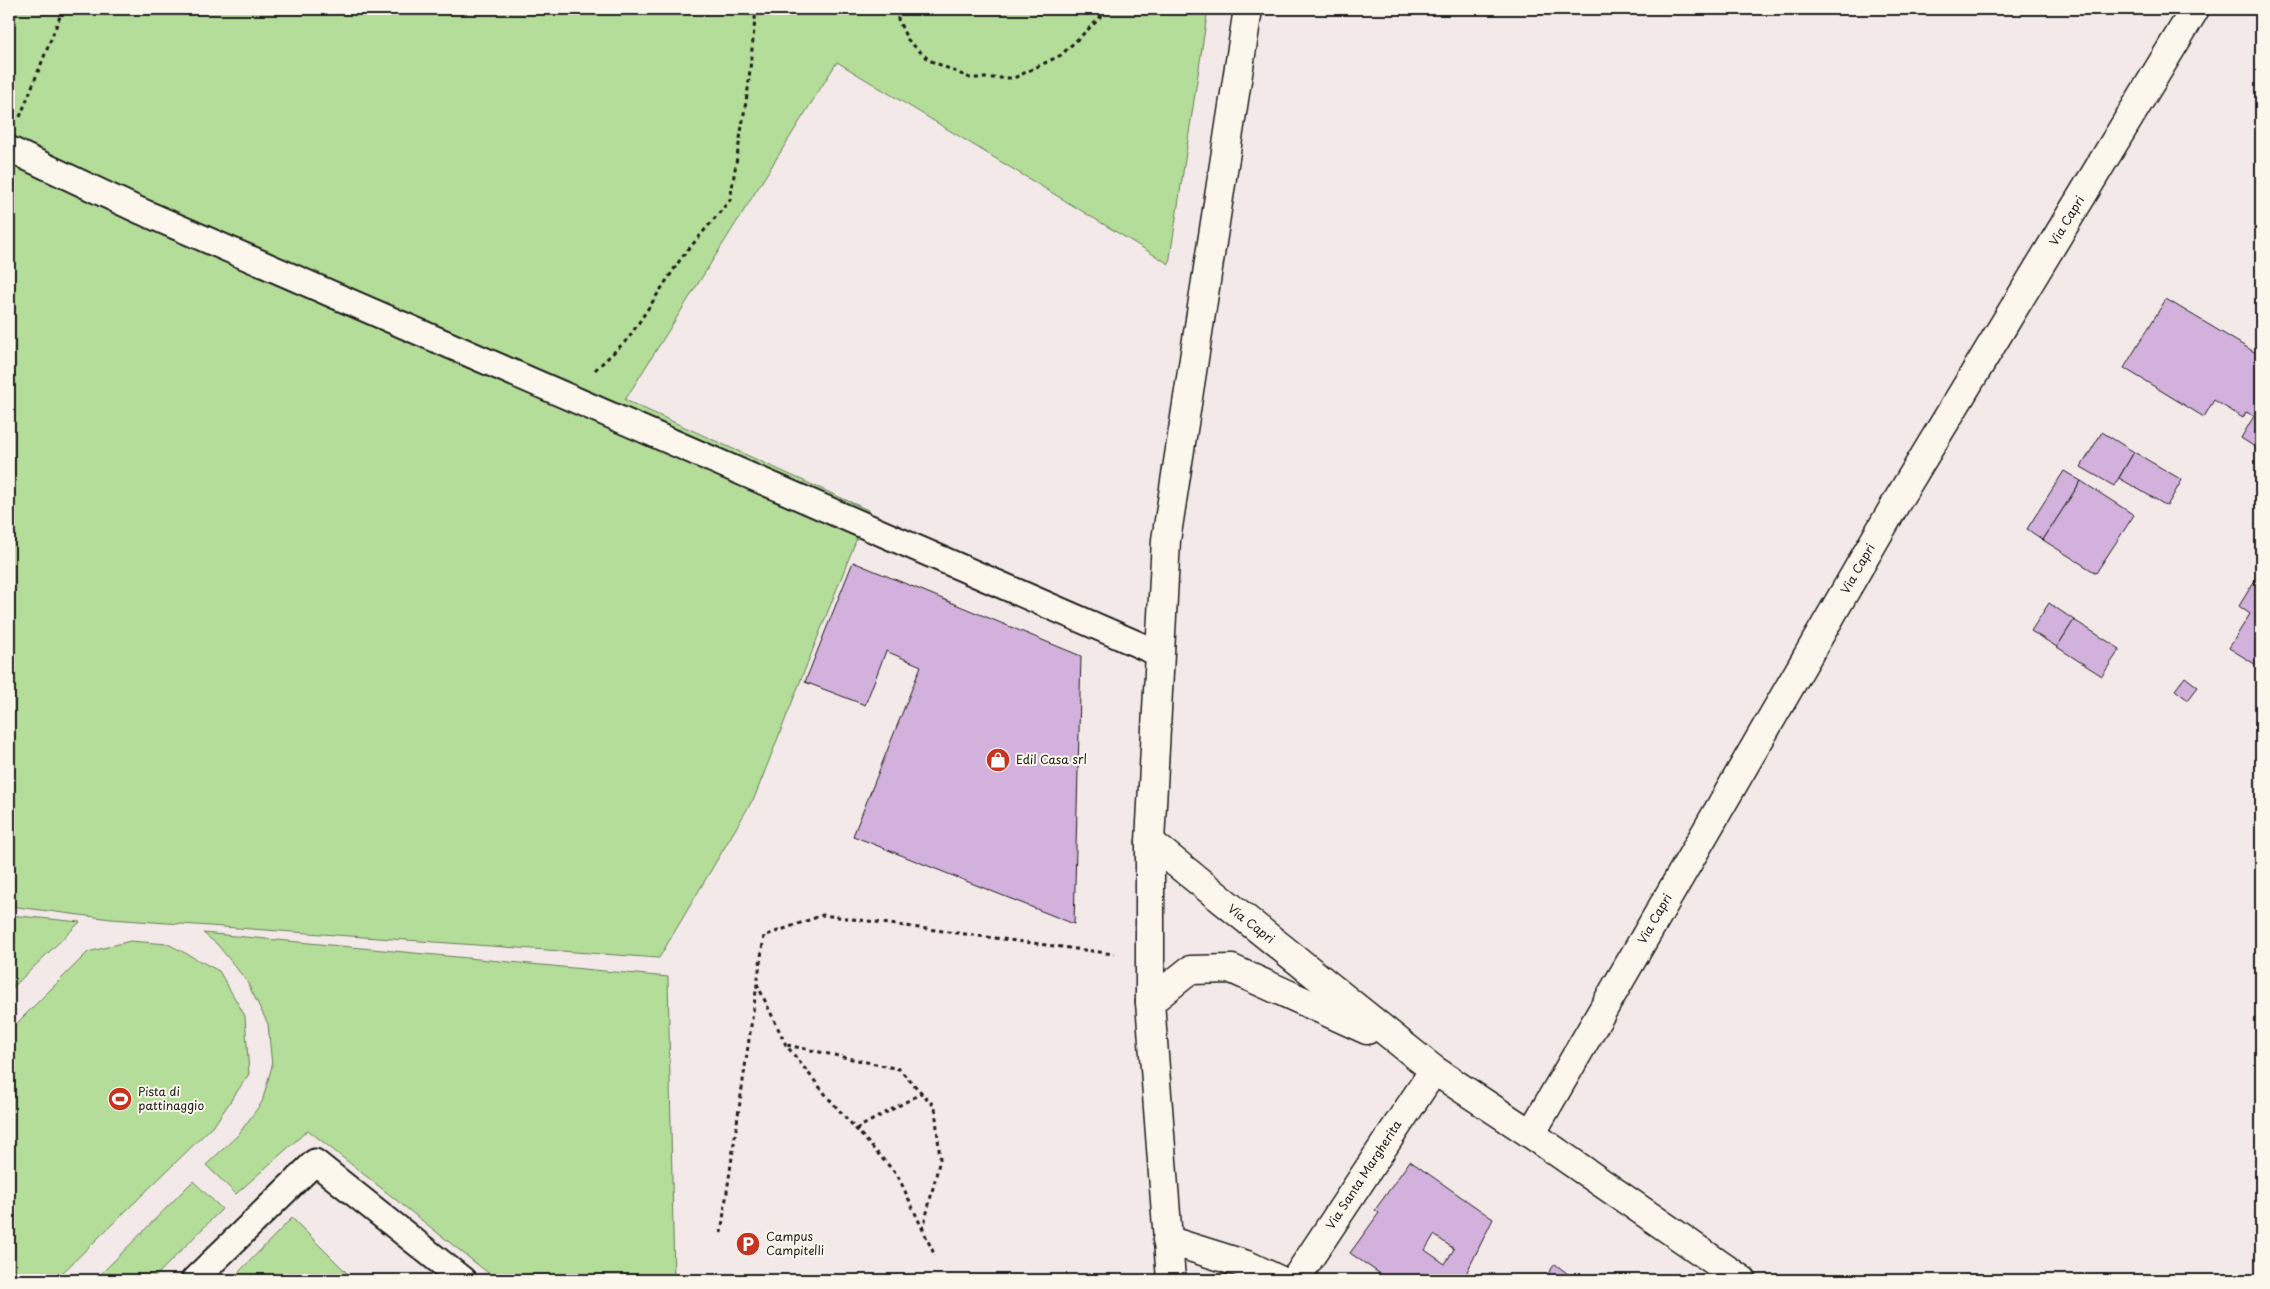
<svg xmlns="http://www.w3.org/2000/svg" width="2270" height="1289" font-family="'Playpen Sans',sans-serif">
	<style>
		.green { fill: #b4dd99; stroke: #687c5a }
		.building { fill: #d2b1dc; stroke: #1c1c1c; fill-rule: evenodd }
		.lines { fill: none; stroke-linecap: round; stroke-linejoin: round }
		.lane-casing { stroke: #1c1c1c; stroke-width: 29 }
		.street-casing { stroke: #1c1c1c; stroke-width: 31 }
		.secondary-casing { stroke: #1c1c1c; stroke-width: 31 }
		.path { stroke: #1c1c1c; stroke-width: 3; stroke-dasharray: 4 4; stroke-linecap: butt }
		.lane { stroke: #fbf7ec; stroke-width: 25 }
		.street { stroke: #fbf7ec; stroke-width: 28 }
		.secondary { stroke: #fbf7ec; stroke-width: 28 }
		.labels { text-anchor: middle; stroke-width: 4; stroke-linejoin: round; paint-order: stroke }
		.street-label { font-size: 12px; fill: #1c1c1c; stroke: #fbf7ec }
		.poi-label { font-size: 12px; fill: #1c1c1c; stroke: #fbf7ec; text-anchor: start }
	</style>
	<rect width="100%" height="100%" fill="#f3e9e9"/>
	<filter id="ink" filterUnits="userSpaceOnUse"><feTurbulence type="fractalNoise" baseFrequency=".02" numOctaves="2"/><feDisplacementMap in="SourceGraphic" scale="10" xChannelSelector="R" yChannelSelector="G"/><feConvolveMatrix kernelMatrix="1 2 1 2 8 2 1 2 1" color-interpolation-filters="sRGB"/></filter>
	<g filter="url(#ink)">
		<!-- green -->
		<g class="green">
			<polygon points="9,9 1208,9 1169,264 837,62 625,400 868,510 755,796 659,958 111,919 9,906"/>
			<polygon points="9,915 80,922 9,991"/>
			<polygon points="203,933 668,977 674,1280 497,1280 308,1130 236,1194 206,1165 238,1135 262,1102 272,1066 268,1024 246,980 217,944"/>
			<polygon points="130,941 168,944 219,971 245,1016 249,1074 215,1124 55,1280 9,1280 9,1031 88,952"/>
			<polygon points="193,1181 222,1209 152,1280 95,1280"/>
			<polygon points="292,1218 354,1280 231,1280"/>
		</g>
		<!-- building -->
		<g class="building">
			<polygon points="2166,299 2261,356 2261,451 2241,438 2254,416 2246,412 2243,418 2214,400 2204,417 2124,368"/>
			<polygon points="2102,432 2134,452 2114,486 2081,467"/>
			<polygon points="2134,452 2182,480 2167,506 2119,478"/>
			<polygon points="2064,471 2081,481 2043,540 2027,529"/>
			<polygon points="2081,481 2134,515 2096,573 2043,540"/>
			<polygon points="853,562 1081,656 1074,924 853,836 921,666 886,651 865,705 805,682"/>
			<polygon points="2260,572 2261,573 2261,668 2229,648 2250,614 2239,606"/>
			<polygon points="2049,603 2074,620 2057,647 2031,631"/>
			<polygon points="2074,620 2120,649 2102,676 2057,647"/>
			<polygon points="2185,677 2198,687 2188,700 2175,690"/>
			<path d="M1410 1161 1493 1219 1463 1280H1389L1350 1253 1379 1213 1375 1210ZM1434 1235 1454 1249 1445 1264 1425 1250Z"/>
			<polygon points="1555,1264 1576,1280 1543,1280"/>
		</g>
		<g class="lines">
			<!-- lane casing -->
			<g class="lane-casing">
				<g id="lane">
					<polyline points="9,149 136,209 1160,654"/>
					<polyline points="194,1280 315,1162 463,1280"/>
				</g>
			</g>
			<!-- street casing -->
			<g class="street-casing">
				<g id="street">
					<polyline points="1150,842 1434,1070 1531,1134 1742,1280"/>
					<polyline points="1150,1002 1190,970 1232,969 1367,1030"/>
					<polyline points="1531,1134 1899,498 2195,9"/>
					<polyline points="1167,1240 1247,1265 1279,1280"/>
					<polyline points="1295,1280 1434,1070"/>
				</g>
			</g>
			<!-- secondary casing -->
			<g class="secondary-casing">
				<polyline id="secondary" points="1171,1280 1150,1002 1150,842 1166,540 1248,9"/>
			</g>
			<!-- path -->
			<g class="path">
				<polyline points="899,9 898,19 907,39 929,60 970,78 1014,78 1061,55 1099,19 1105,9"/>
				<polyline points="20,117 63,9"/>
				<polyline points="595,370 628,339 682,257 730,200 748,89 756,9"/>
				<polyline points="757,984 786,1045 830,1100 898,1176 935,1256"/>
				<polyline points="787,1045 899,1069 935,1107 940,1159 923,1229"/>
				<polyline points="856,1129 922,1093"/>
				<polyline points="721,1233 764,936 823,915 1114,954"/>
			</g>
			<!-- lane -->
			<use href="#lane" class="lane"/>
			<!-- street -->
			<use href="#street" class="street"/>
			<!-- secondary -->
			<use href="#secondary" class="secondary"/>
		</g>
	</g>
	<!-- icons -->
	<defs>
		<g id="shop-disc" transform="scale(1.25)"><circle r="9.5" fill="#c8321e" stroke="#fbf7ec"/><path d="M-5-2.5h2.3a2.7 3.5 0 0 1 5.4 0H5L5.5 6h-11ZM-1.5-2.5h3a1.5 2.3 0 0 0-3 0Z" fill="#fff"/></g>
		<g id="stadium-disc" transform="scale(1.25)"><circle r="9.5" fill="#c8321e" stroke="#fbf7ec"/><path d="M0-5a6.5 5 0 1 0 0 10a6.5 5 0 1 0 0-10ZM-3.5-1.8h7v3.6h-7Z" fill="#fff"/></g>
		<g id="parking-disc" transform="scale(1.25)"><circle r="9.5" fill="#c8321e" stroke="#fbf7ec"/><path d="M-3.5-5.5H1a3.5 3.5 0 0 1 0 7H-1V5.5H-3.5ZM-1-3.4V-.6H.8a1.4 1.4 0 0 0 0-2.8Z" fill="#fff"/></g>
	</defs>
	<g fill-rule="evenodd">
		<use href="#shop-disc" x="998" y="760"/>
		<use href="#stadium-disc" x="120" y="1099"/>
		<use href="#parking-disc" x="748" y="1244"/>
	</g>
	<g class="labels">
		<!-- street labels -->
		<g class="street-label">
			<text transform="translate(2067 221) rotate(-59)" y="4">Via Capri</text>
			<text transform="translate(1858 569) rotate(-60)" y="4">Via Capri</text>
			<text transform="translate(1655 919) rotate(-60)" y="4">Via Capri</text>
			<text transform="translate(1251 924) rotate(38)" y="4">Via Capri</text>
			<text transform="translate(1364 1175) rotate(-57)" y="4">Via Santa Margherita</text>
		</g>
		<!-- poi labels -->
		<g class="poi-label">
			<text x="1016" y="764">Edil Casa srl</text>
			<text x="138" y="1096">Pista di<tspan x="138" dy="14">pattinaggio</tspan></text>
			<text x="766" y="1241">Campus<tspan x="766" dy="14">Campitelli</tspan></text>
		</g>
	</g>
	<!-- margin -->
	<rect width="2270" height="1289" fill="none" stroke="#fbf7ec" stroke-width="30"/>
	<rect x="15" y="15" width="2240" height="1259" fill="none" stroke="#1c1c1c" stroke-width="2" filter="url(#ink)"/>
</svg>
